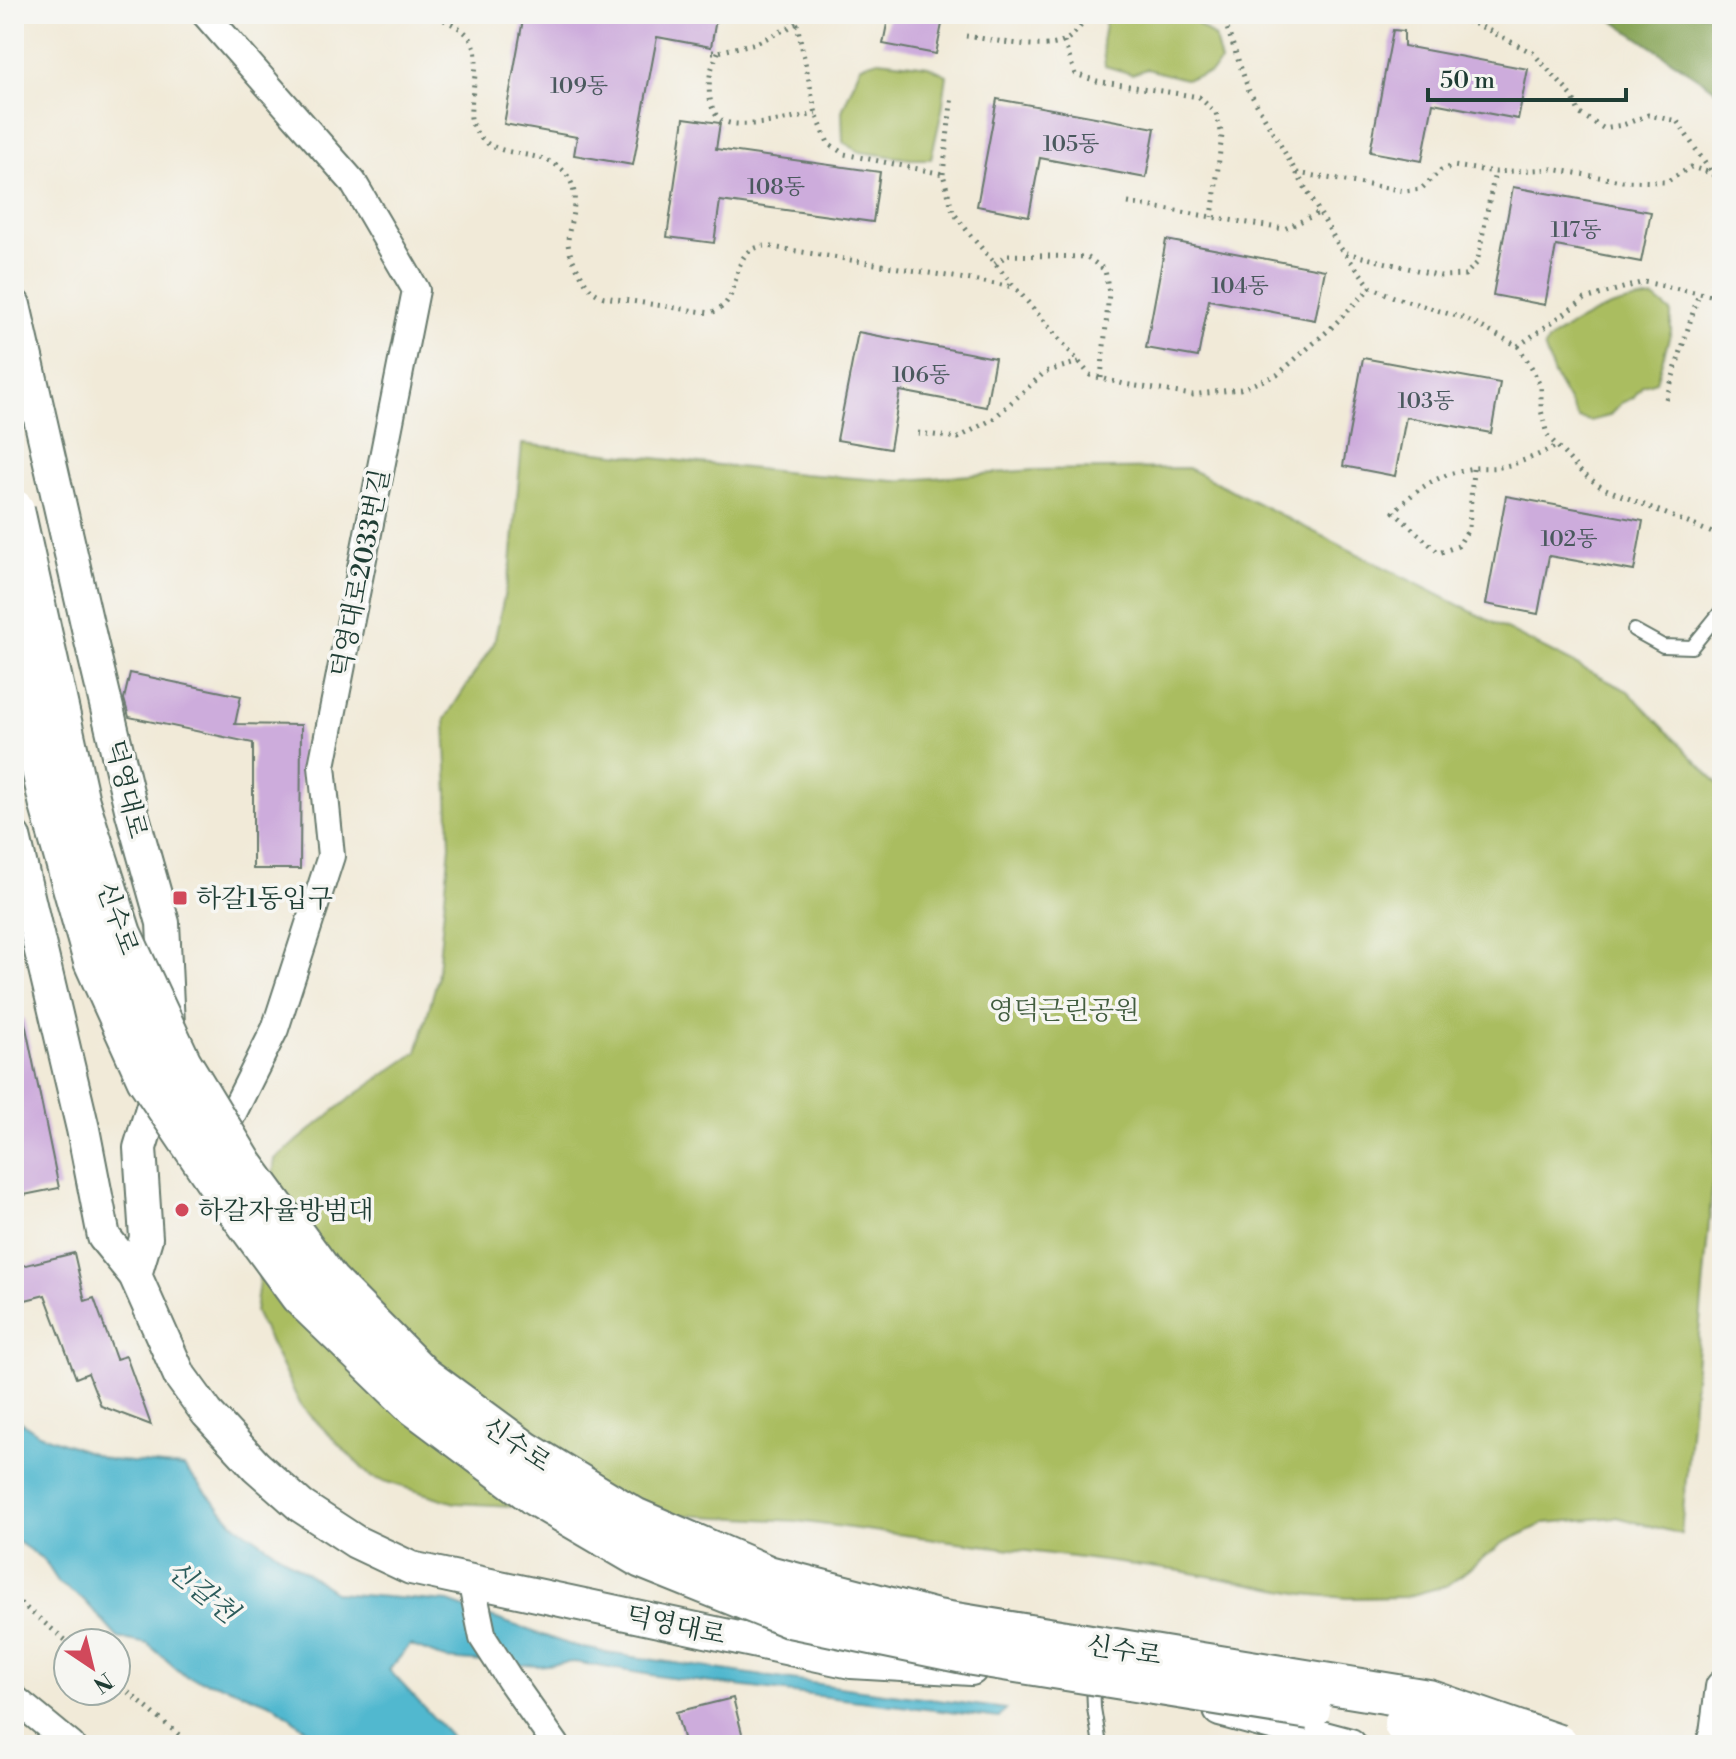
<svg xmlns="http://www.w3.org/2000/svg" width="1736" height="1759" font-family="'Libre Bodoni','Noto Serif KR',serif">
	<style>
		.green { fill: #aabd60; stroke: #647d4a; stroke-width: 2 }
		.forest { fill: #87a456; stroke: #537045; stroke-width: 2 }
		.water { fill: #51b8cf; stroke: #387a82; stroke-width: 2 }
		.building { fill: #cdacdc }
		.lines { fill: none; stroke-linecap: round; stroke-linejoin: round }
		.service-casing { stroke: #687a6d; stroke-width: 16 }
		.minor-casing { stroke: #687a6d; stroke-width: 30 }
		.tertiary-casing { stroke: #687a6d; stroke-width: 36 }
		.path { stroke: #687a6d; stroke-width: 5; stroke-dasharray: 2 6; stroke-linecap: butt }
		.service { stroke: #fff; stroke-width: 12 }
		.minor { stroke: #fff; stroke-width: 26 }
		.tertiary { stroke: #fff; stroke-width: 32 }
		.primary-bridge-casing { stroke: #687a6d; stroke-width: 44; stroke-linecap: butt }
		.primary-bridge { stroke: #fff; stroke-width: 40 }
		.poi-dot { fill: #d1495b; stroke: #f6f6f2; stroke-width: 3 }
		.labels { text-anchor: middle; stroke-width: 7; stroke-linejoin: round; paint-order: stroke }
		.number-label { font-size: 22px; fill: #4a595e }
		.street-label { font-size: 26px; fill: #1f3d34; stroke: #f6f6f2 }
		.poi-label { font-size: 26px; fill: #1f3d34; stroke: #f6f6f2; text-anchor: start }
		.park-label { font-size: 26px; fill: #425d3f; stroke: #f6f6f2 }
		.water-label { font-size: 28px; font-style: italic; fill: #2c5c5b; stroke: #f6f6f2 }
	</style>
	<rect width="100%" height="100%" fill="#f6f6f2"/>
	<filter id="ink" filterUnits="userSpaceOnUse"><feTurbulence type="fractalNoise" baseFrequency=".0125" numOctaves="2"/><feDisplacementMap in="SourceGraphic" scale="16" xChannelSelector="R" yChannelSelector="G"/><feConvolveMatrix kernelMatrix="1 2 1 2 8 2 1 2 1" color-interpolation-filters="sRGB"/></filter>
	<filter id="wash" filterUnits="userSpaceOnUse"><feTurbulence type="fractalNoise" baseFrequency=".006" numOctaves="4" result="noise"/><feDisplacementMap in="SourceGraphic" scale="32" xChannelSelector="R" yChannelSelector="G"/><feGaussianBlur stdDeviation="1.8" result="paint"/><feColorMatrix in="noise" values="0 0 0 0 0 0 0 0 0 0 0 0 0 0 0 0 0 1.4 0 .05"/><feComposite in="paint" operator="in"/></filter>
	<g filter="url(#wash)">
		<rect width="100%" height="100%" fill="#f1ead8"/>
		<!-- green -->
		<g class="green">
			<polygon points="1107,14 1186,14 1215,38 1221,62 1210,73 1185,79 1147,69 1132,74 1105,66 1102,42"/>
			<polygon points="879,60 928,66 947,75 942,110 931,159 911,159 860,152 843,142 842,111 861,65"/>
			<path d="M1654 298 1671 312V331L1656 381 1643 385 1633 398 1621 403 1609 416 1590 421 1578 418 1554 375 1544 347C1551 337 1559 333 1569 327 1600 309 1618 302 1654 298Z"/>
			<polygon points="522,444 802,474 895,481 1034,470 1188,468 1628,691 1722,788 1722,1077 1681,1534 1617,1517 1545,1523 1503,1543 1448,1585 1405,1597 1347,1598 1304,1594 1181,1571 797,1521 455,1503 371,1477 301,1406 255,1312 275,1159 349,1099 417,1052 437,980 450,845 445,719 494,643 511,564"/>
		</g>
		<!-- forest -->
		<polygon class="forest" points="1597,14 1722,14 1722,94 1606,16"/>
		<!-- water -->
		<polygon class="water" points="14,1417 39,1434 110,1460 184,1467 232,1522 336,1593 448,1602 571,1645 613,1654 846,1688 1006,1709 999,1718 663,1677 574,1662 537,1666 446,1659 410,1645 389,1670 459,1745 327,1745 274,1705 225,1686 185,1676 148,1644 118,1638 84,1600 59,1583 44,1560 14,1539"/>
		<g id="blocks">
			<!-- building -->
			<g class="building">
				<polygon points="524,14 717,14 711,47 657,37 633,165 574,155 577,137 504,124"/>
				<polygon points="889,14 944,14 936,54 883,44"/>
				<polygon points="1393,30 1404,31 1404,46 1528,69 1518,119 1433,103 1422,161 1370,152"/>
				<polygon points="997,99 1155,128 1146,178 1040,158 1029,216 977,206"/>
				<polygon points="684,118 720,123 716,149 880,172 873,222 720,201 714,243 667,237"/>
				<polygon points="1513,187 1651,212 1641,262 1556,246 1545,305 1493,295"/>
				<polygon points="1166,240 1325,270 1315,320 1209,300 1198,357 1146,348"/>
				<polygon points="858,332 995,358 986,407 900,391 890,449 837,440"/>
				<polygon points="1363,358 1500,383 1491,433 1406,417 1395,476 1343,466"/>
				<polygon points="1506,496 1643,521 1634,571 1549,556 1538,614 1486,604"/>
				<polygon points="130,673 241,696 235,724 301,725 300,869 253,869 253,743 129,717 124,699"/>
				<polygon points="24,1018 59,1188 14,1197 14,1019"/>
				<polygon points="74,1253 85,1301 94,1298 116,1359 126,1356 151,1425 101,1406 88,1373 76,1378 45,1295 14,1303 14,1268"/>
				<polygon points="733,1698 745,1745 685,1745 676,1712"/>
			</g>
		</g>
	</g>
	<g filter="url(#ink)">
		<use href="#blocks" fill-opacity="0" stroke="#687a6d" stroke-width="2"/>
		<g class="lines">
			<!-- service casing -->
			<g class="service-casing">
				<g id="service">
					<polyline points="1634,630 1663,646 1692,647 1722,610"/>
					<polyline points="1093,1681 1094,1708 1100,1745"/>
				</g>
			</g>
			<!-- minor casing -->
			<g class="minor-casing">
				<g id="minor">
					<polyline points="205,14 353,182 416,290 322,766 331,856 275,1029 230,1119 222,1143"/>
					<polyline points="471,1580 483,1638 510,1680 556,1745"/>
					<polyline points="14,1698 71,1745"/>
				</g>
			</g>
			<!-- tertiary casing -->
			<g class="tertiary-casing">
				<g id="tertiary">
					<polyline points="14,305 90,637 132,813 163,923 168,1025"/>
					<polyline points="14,837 83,1129 104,1237 135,1275 180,1376 207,1413 256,1466 301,1506 356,1542 411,1568 851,1662 971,1669"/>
					<polyline points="135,1275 146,1238 140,1148 162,1075"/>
					<polyline points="1220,1710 1350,1745"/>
					<polyline points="1712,1745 1716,1733 1722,1687"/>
				</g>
			</g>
			<!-- path -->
			<g class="path">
				<path d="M429 14C483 34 479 46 472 98 471 109 469 118 474 128 493 167 552 141 571 182 580 202 568 223 568 243 569 255 576 266 582 277 588 287 592 293 604 297L710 313C749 301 723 249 766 246L1014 287"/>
				<polyline points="784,14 797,24 816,114 828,143 844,154 943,174 953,212 972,237 1090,375 1101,378 1124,384 1192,395 1240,389 1277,375 1331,328 1371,287"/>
				<polyline points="1222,14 1249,91 1339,246 1371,287 1394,297 1466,319 1518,346 1532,368 1541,388 1541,410 1547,435 1582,473 1601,487 1722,537"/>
				<polyline points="1444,14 1478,25 1533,53 1572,96 1580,114 1603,128 1623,125 1648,115 1677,121 1711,172"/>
				<path d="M966 36C990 39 1041 51 1062 42 1072 38 1084 24 1087 14"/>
				<polyline points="1064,42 1075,74 1097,81 1199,97 1216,113 1222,135 1212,217"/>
				<polyline points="712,52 718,52 756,43 797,24"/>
				<path d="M718 52C715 60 711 68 710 76 708 90 709 114 723 121 743 130 794 118 816 114"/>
				<polyline points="1297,173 1405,191 1421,189 1441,170 1454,166 1495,172 1552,169 1622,181 1666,182 1691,167 1711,173 1722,183"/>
				<polyline points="943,174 952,95"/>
				<polyline points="1128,203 1284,229 1319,213"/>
				<polyline points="1346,253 1441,276 1465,275 1477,263 1495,172"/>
				<polyline points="995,264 1007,255 1087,257 1105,270 1109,293 1101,378"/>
				<polyline points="1518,346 1585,299 1644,282 1699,293"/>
				<polyline points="1666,399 1699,293 1722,297"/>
				<polyline points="918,433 958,438 993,419 1045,372 1079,362"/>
				<path d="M1473 469 1469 528 1458 546 1439 553 1394 512C1416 488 1441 473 1474 468 1484 467 1495 469 1505 466 1523 462 1540 454 1557 446"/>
				<polyline points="1722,1519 1719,1554 1722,1554"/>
				<polyline points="14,1598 69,1643"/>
				<polyline points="116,1682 191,1745"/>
			</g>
			<!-- service -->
			<use href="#service" class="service"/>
			<!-- minor -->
			<use href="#minor" class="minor"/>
			<!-- tertiary -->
			<use href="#tertiary" class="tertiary"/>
			<!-- primary-bridge casing -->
			<g class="primary-bridge-casing">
				<g id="primary-bridge">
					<polyline points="14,510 79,802 121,934 181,1063 243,1165 329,1282 422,1376 524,1451 634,1518 768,1576 937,1620 1428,1700 1558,1745"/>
					<polyline points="14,646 50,805 94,961 147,1078 220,1186 300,1295 413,1404 536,1496 642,1558 789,1617 973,1655 1310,1709"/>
					<polyline points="1404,1724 1421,1727 1471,1745"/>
				</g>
			</g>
			<!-- primary-bridge -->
			<use href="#primary-bridge" class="primary-bridge"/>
		</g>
	</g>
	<!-- markers -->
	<g class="poi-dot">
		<rect x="172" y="890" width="16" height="16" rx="4"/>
		<circle cx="182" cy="1210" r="8"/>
	</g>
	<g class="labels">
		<!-- number labels -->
		<g class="number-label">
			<text x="579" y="93">109동</text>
			<text x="1071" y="151">105동</text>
			<text x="776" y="194">108동</text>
			<text x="1576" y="237">117동</text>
			<text x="1240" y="293">104동</text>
			<text x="921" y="382">106동</text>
			<text x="1426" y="408">103동</text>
			<text x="1569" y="546">102동</text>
		</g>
		<!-- street labels -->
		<g class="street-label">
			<text transform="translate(360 573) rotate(-79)" y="9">덕영대로2033번길</text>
			<text transform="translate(127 789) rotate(76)" y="9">덕영대로</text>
			<text transform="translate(118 918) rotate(70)" y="9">신수로</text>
			<text transform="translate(517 1444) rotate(34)" y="9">신수로</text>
			<text transform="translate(676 1625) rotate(12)" y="9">덕영대로</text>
			<text transform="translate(1124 1650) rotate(9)" y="9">신수로</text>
		</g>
		<!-- poi labels -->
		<g class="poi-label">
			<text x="196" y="907">하갈1동입구</text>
			<text x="198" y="1219">하갈자율방범대</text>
		</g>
		<!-- park labels -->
		<g class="park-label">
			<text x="1064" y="1019">영덕근린공원</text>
		</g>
		<!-- water labels -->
		<g class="water-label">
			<text transform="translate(203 1591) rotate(39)" y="10">신갈천</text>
		</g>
	</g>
	<!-- margin -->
	<rect width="1736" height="1759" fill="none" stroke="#f6f6f2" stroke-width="48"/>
	<!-- north arrow -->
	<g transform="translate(92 1667) rotate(145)"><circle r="38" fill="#f6f6f2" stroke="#a0aca6" stroke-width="2"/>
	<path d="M0-6L14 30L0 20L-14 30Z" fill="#d1495b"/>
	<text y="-12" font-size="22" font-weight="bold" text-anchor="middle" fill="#1f3d34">N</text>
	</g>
	<!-- scale -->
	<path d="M1428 88v12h198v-12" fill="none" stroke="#1f3d34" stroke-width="4"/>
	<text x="1440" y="88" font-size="24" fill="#1f3d34" stroke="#f6f6f2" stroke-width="6" paint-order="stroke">50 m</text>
</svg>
